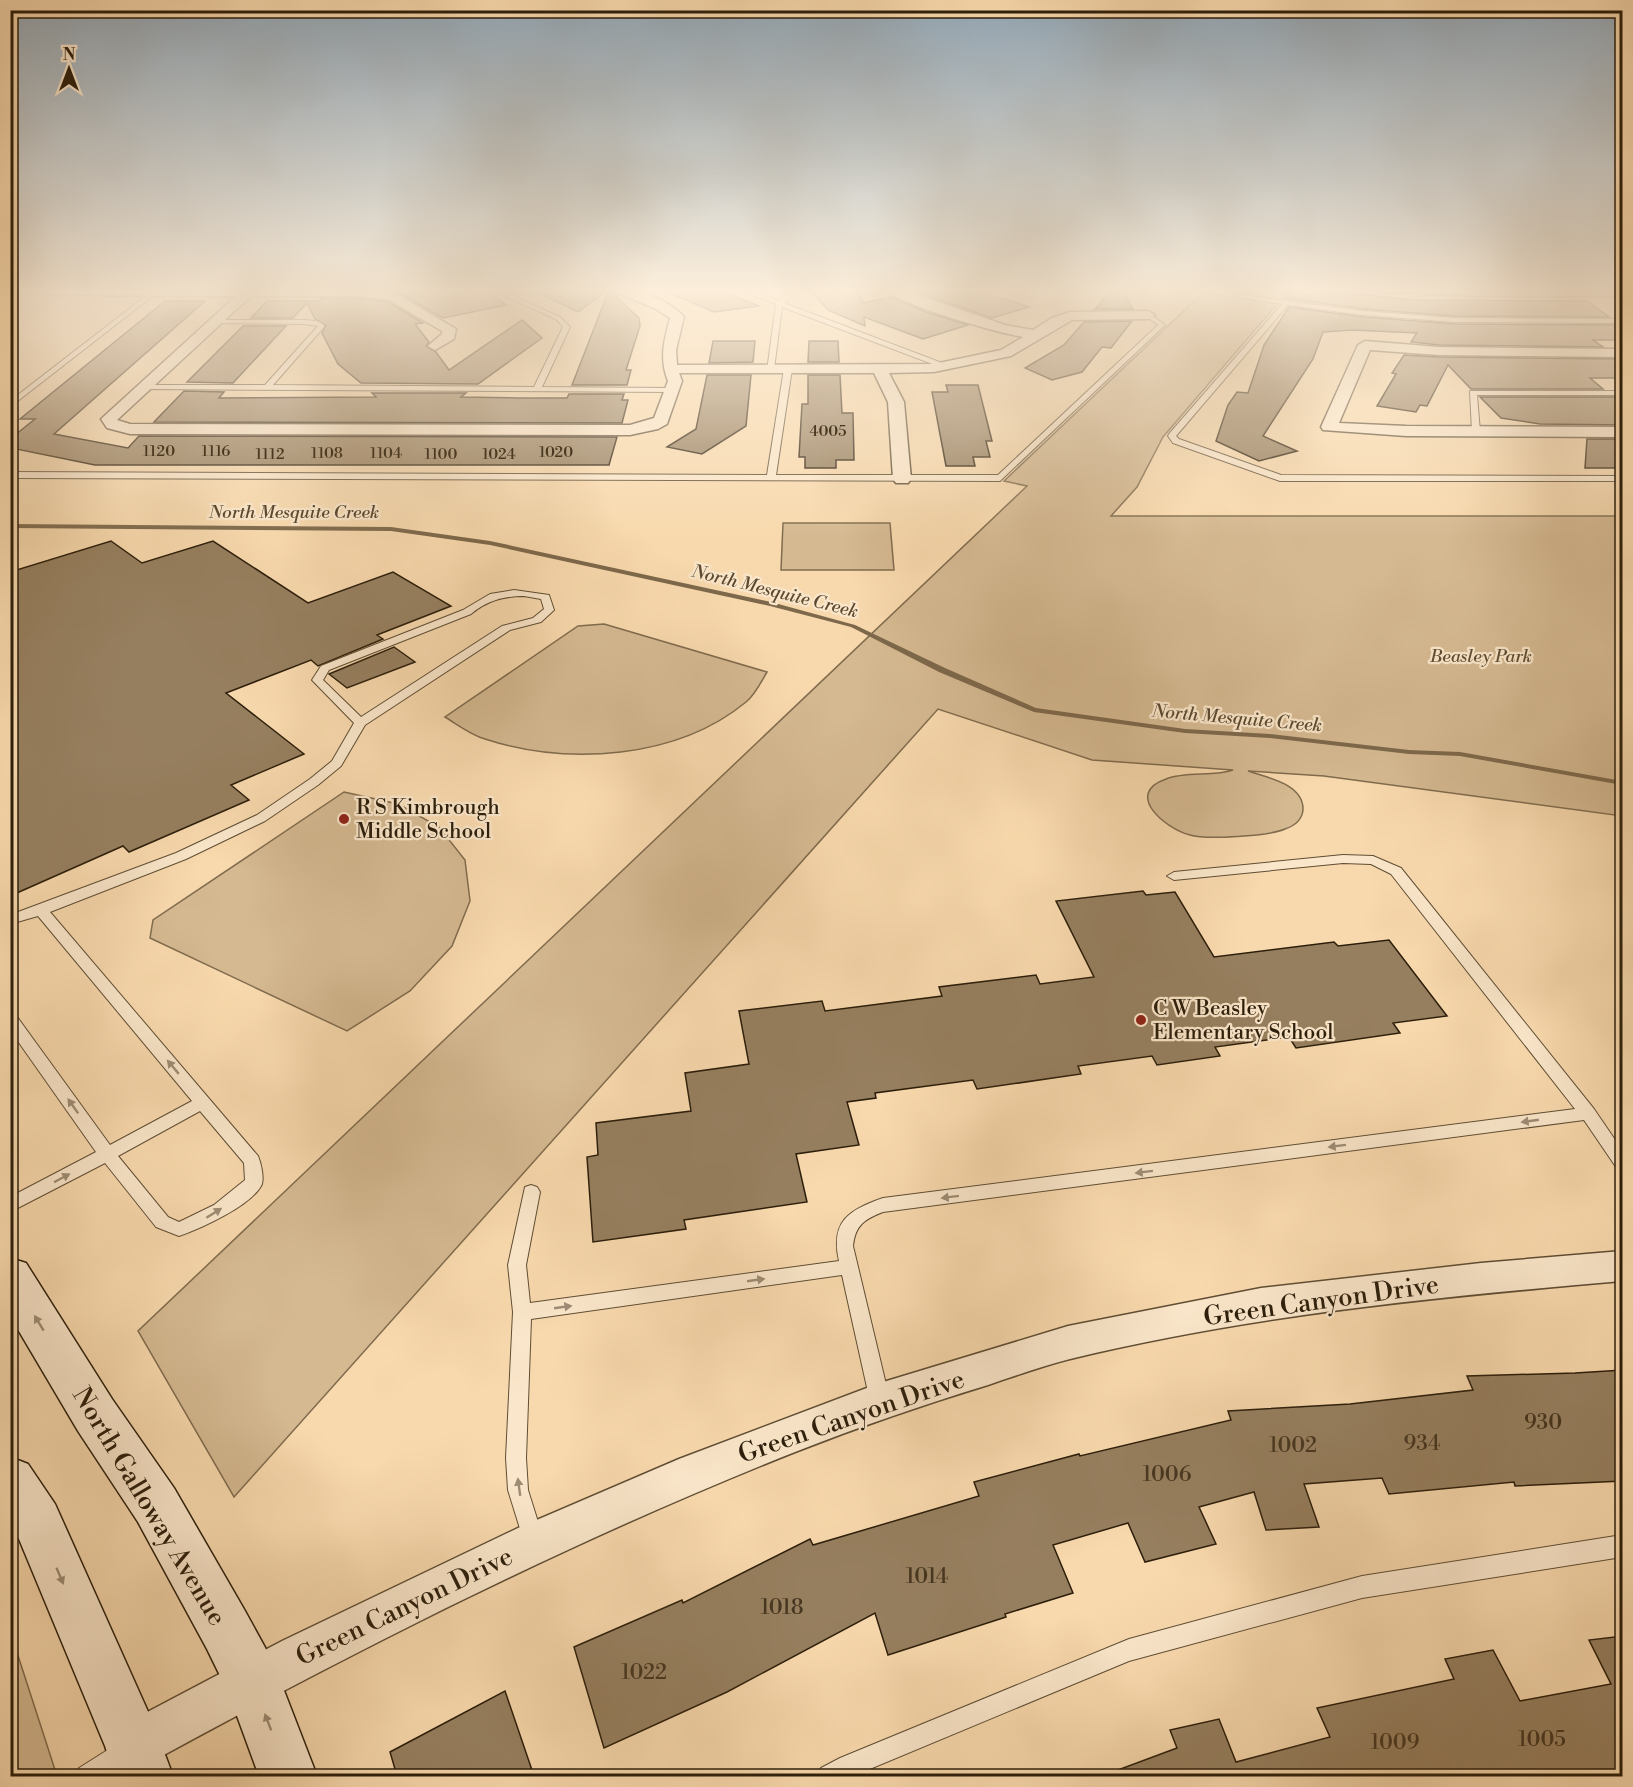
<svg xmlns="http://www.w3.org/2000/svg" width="1633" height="1787" font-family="'Libre Bodoni',serif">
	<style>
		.green { fill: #d5b991; stroke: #806c4e; stroke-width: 1.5 }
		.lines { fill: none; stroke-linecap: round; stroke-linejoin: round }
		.stream { fill: #7d684b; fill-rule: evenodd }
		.building { fill: #967f5f; stroke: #2c1e0b; stroke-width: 1.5 }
		.lane-casing { stroke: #5f4d34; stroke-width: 2 }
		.street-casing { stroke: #5f4d34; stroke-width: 3 }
		.secondary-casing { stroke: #2c1e0b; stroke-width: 3 }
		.lane { fill: #fae6ca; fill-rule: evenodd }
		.street { fill: #fae6ca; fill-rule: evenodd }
		.secondary { fill: #fae6ca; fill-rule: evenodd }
		.oneway { fill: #9d8c74 }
		.poi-dot { fill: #8f2418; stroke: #fae6ca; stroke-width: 2 }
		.labels { text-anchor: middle; stroke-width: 4.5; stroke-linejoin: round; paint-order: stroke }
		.far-number-label { font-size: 15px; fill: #463620 }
		.far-water-label { font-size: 18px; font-style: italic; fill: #5b4930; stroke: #fae6ca }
		.far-park-label { font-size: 18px; font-style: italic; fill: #5f4c33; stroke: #fae6ca }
		.poi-label { font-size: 21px; fill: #2c1e0b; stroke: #fae6ca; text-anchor: start }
		.near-number-label { font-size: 21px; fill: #463620 }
		.near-street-label { font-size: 26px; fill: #2c1e0b; stroke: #fae6ca }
	</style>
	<rect width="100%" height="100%" fill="#f8d9ad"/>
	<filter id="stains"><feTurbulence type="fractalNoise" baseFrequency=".00333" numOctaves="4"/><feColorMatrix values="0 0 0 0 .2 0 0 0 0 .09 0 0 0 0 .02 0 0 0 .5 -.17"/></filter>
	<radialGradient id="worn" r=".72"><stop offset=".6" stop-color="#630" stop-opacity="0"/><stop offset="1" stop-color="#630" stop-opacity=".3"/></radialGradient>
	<!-- green -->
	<g class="green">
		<path d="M1208 288H1291L1163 437 1137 487 1111 516H1622V816L1324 776 1248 771C1264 777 1304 783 1303 810 1302 820 1294 826 1285 829 1269 836 1206 840 1190 835 1166 829 1123 794 1166 779 1186 771 1214 777 1233 770L1092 760 938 709 234 1497 138 1331 1027 486 1004 481Z"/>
		<polygon points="783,523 890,523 894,570 781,570"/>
		<path d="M604 624 767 672C761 682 755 695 746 702 677 759 568 766 485 739 471 735 458 725 445 717L578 626Z"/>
		<polygon points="344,792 398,804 439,827 465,860 470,901 452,946 410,991 347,1031 150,938 153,920"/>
		<polygon points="10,1634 11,1634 57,1776 11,1776"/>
	</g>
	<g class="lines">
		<!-- stream -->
		<polygon class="stream" points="10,524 391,527 490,541 771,602 855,625 945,668 1036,708 1185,729 1270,734 1409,750 1460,752 1622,781 1622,785 1460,756 1409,754 1270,738 1185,733 1034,712 939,672 851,627 770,606 490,545 391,531 10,528"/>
	</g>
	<!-- building -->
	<g class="building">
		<polygon points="371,288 485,288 506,305 443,318 398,292"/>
		<polygon points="529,288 609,288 609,289 578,312"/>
		<polygon points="658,288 714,288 759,306 714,312"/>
		<polygon points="851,288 862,299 863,303 892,297 926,312 968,325 923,339 864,317 865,326 828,310 811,291"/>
		<polygon points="935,288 974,289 1029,307 992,318 917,292"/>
		<polygon points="1295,288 1414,300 1587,301 1609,317 1455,316 1363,309 1285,298"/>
		<polygon points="609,290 639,318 640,326 626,370 631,370 627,385 572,385"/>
		<polygon points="1110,292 1123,292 1133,309 1095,309"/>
		<polygon points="321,298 358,298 388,302 423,323 415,324 429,342 426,346 436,352 449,370 522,320 542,338 478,384 361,383 338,364 322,333 326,325 315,319 307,303 293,318 251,318 267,301 320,301"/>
		<polygon points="165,301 205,301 54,434 128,448 139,436 617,437 609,465 95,465 16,449 15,435 35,419 20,419"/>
		<polygon points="1289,307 1363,317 1455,324 1621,325 1623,340 1593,340 1603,347 1439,345 1411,342 1417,333 1352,330 1323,332 1313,359 1263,436 1297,451 1259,461 1216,441 1228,405 1237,392 1248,393 1264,345"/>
		<polygon points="1132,321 1111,348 1102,347 1082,372 1052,380 1025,368 1064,345 1084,322"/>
		<polygon points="243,326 286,326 233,383 187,382"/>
		<polygon points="713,341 755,341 753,362 709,363"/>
		<polygon points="809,341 838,341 839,362 808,362"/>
		<polygon points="1404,355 1439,357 1619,359 1623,362 1623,378 1590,378 1603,389 1471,389 1448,365 1427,406 1420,405 1416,412 1377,406 1396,374 1392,373"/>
		<polygon points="707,375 751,375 746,426 702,454 667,447 696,429"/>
		<polygon points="808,375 840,375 842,413 853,413 854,460 836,460 836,468 805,468 805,457 799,457 802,404 808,404"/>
		<polygon points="946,385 978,385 992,441 986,441 990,457 973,457 975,466 946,466 932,392 948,392"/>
		<polygon points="184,391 224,392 219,398 376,397 372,393 466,393 461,397 518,398 567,398 569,394 624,394 622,400 628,400 622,423 154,422"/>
		<polygon points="1480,397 1614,397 1623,404 1623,425 1540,424 1501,418"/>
		<polygon points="1587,439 1623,439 1623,468 1585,468"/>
		<polygon points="111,541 142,563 213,541 308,603 393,572 451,606 377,635 383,639 318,666 311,660 226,693 304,754 231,785 249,800 129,852 123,846 10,896 10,572"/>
		<polygon points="394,647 415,662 347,688 329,674"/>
		<polygon points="1143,891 1146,895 1175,892 1214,957 1334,942 1338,946 1389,940 1447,1016 1393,1023 1400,1033 1296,1048 1289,1037 1215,1047 1220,1056 1157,1065 1152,1056 1078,1066 1081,1074 977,1089 973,1080 875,1093 876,1098 847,1102 859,1145 796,1154 807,1202 684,1220 686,1229 593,1242 587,1157 598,1155 596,1123 691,1111 685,1073 749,1064 739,1011 822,1001 825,1011 942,996 939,987 1036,975 1040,984 1094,977 1056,901"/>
		<polygon points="1623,1370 1623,1481 1515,1486 1514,1482 1389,1494 1382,1478 1304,1484 1319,1527 1266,1530 1254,1492 1199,1507 1216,1544 1145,1562 1128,1523 1053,1545 1073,1593 1005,1614 1006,1617 888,1655 875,1613 727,1692 604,1748 574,1647 682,1600 683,1603 810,1539 813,1545 979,1496 974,1482 1079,1454 1080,1456 1231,1420 1228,1411 1350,1404 1473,1390 1467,1376 1575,1373"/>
		<polygon points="1623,1636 1623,1776 1107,1776 1107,1774 1177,1748 1170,1730 1219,1719 1236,1762 1330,1737 1317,1708 1454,1679 1445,1659 1493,1650 1520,1701 1611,1684 1589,1640"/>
		<polygon points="505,1691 534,1776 397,1776 390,1752"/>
	</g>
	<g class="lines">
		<!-- lane casing -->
		<g class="lane-casing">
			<g id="lane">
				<polygon points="156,288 163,288 10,407 10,401"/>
				<polygon points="487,288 495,288 560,317 570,327 542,387 672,388 676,390 672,392 142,389 138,387 142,385 265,385 318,326 304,324 214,323 216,320 304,320 317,321 324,325 324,327 273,385 534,387 563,327 556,319"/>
				<polygon points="735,288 743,288 779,301 790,288 796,288 794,293 784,303 950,366 943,368 782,307 774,369 767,371 776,304"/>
				<polygon points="1174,288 1189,288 1363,311 1455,318 1622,319 1622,323 1455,322 1363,315 1288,305 1176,436 1179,439 1281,475 1622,476 1622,481 1280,481 1173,443 1168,436 1169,434 1282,304"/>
				<polygon points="10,290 61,290 64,292 61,294 10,294"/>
				<polygon points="1146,314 1150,314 1165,325 1000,481 10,478 10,472 767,475 784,369 788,367 792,369 776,475 998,475 1158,325 1146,316"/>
				<polygon points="1470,391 1622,391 1622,395 1477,395 1480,432 1476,434 1472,432"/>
				<path d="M514 590 549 595 554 610 541 622 510 630 365 725 341 766 318 785 265 821 186 859 50 912 258 1156C261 1163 264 1177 262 1184 253 1205 200 1229 179 1236L156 1227 105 1163 10 1212V1197L96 1152 10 1030V1013L15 1014 110 1145 192 1101 38 916 10 924V915L176 853 257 815 310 779 332 761 354 723 312 680 321 666 463 610 490 594ZM524 596 541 599 544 609 533 618 502 626 361 717 323 680 329 670 471 614C487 601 503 596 524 596ZM200 1111 244 1163 245 1180 214 1205 179 1222 168 1217 118 1156Z"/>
				<path d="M1343 855 1373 856 1401 868 1594 1109 1622 1150V1168L1616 1167 1584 1120 883 1212C865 1219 855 1225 853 1246L890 1401 887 1407 880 1410 873 1407 870 1401 842 1275 531 1319 526 1458 528 1490 544 1541 540 1548 533 1551 526 1548 508 1490 506 1458 513 1312 508 1265 525 1187 531 1185 537 1187 540 1192 526 1265 530 1303 839 1261C830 1221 849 1210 883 1198L1575 1109 1391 874 1371 864 1343 863 1174 880 1167 876 1174 872Z"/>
				<polygon points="1622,1535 1622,1557 1362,1598 1129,1661 853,1776 817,1776 821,1768 840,1758 1129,1639 1362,1576"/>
				<path d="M125 1739 133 1743 137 1751C126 1777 99 1776 75 1776L79 1768Z"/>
			</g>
		</g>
		<!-- street casing -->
		<g class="street-casing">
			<g id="street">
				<path d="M61 288H358L397 294 456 329 454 339 435 350 428 346 442 334V331L389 300 358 296H251L117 420 130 424 630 425 654 418 668 381C659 359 664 341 670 318L656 309 613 291 611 288C635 288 668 299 684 317L676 350 677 365 934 364 1001 350 1023 337C999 333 896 304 884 288H899L1005 325 1033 330 1052 318 1070 312 1148 311 1155 315 1148 319 1072 320 1011 356 934 372 889 373 904 402 911 479 908 483H896L893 479 888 402 874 373H679L682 381 667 424 658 429 630 435 130 434 107 428 101 419 236 296 56 295 55 292Z"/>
				<polygon points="1379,288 1622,288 1622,296 1483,296 1385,292"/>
				<polygon points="1365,341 1439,347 1622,349 1622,357 1439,355 1370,350 1339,423 1406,426 1622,427 1622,437 1406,436 1323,430 1321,427 1358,345"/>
				<path d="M1622 1251V1281C1437 1297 1251 1315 1070 1359 1042 1366 1015 1376 988 1385 922 1405 859 1427 795 1452 573 1540 360 1648 151 1762L134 1769 117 1762 110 1745 117 1728 282 1641 518 1528 679 1459 880 1383 1068 1326 1261 1288 1481 1263Z"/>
			</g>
		</g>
		<!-- secondary casing -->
		<g class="secondary-casing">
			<g id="secondary">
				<polygon points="10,1258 26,1263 112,1399 174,1488 245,1611 273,1662 317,1776 259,1776 229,1694 207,1649 138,1522 78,1431 10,1316"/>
				<polygon points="10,1457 28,1464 55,1504 154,1725 173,1776 115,1776 105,1746 19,1539 10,1526"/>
			</g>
		</g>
		<!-- lane -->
		<use href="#lane" class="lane"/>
		<!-- street -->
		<use href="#street" class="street"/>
		<!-- secondary -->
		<use href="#secondary" class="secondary"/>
	</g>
	<!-- one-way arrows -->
	<defs><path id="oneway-solid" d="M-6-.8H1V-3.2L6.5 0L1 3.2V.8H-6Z" transform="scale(1.5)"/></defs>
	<g class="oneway">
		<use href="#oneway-solid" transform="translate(173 1067) rotate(-130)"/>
		<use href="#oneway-solid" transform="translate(73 1106) rotate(-125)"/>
		<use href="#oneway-solid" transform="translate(1530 1121) rotate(172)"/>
		<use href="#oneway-solid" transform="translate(1337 1146) rotate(173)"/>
		<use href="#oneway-solid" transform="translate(1144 1172) rotate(173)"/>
		<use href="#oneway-solid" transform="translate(62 1178) rotate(-28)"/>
		<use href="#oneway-solid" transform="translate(950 1197) rotate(173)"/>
		<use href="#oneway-solid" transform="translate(214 1213) rotate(-32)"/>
		<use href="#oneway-solid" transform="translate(756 1280) rotate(-8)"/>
		<use href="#oneway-solid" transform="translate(563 1307) rotate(-8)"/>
		<use href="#oneway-solid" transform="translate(39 1323) rotate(-121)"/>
		<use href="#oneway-solid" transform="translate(519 1487) rotate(-98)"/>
		<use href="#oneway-solid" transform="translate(60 1576) rotate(67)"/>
		<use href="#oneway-solid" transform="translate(268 1722) rotate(-111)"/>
	</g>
	<!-- sky -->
	<linearGradient id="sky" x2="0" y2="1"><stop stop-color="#93a9ba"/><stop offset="0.54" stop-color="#fceeda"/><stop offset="1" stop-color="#fceeda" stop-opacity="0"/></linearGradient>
	<rect width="1633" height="538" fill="url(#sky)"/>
	<!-- markers -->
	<g class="poi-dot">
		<circle cx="344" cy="819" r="6"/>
		<circle cx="1141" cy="1020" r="6"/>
	</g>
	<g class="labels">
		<!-- far-number labels -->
		<g class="far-number-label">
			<text x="828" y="436">4005</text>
			<text x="159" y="456">1120</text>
			<text x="216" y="456">1116</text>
			<text x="556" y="457">1020</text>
			<text x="327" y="458">1108</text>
			<text x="386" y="458">1104</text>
			<text x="270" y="459">1112</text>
			<text x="441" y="459">1100</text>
			<text x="499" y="459">1024</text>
		</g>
		<!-- far-water labels -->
		<g class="far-water-label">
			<text x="294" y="518">North Mesquite Creek</text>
			<text transform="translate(775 591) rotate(14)" y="6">North Mesquite Creek</text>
			<text transform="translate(1237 718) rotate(5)" y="6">North Mesquite Creek</text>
		</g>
		<!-- far-park labels -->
		<g class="far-park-label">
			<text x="1481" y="662">Beasley Park</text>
		</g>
		<!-- poi labels -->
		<g class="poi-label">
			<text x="356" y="814">R S Kimbrough<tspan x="356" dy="24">Middle School</tspan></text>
			<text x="1153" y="1015">C W Beasley<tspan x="1153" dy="24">Elementary School</tspan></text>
		</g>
		<!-- near-number labels -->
		<g class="near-number-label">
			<text x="1543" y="1429">930</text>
			<text x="1422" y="1450">934</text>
			<text x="1293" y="1452">1002</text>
			<text x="1167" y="1481">1006</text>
			<text x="927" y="1583">1014</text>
			<text x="782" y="1614">1018</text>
			<text x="644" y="1679">1022</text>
			<text x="1542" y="1746">1005</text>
			<text x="1395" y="1749">1009</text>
		</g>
		<!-- near-street labels -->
		<g class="near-street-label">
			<text transform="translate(1321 1300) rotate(-8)" y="9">Green Canyon Drive</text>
			<text transform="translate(851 1416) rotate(-19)" y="9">Green Canyon Drive</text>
			<text transform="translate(150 1506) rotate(59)" y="9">North Galloway Avenue</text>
			<text transform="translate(404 1606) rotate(-26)" y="9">Green Canyon Drive</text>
		</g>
	</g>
	<!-- margin -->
	<rect width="1633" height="1787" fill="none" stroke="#f8d9ad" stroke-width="36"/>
	<rect x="12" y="12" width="1609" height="1763" fill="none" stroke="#2c1e0b" stroke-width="3"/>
	<rect x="18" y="18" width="1597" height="1751" fill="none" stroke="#2c1e0b" stroke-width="1.5"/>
	<!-- north arrow -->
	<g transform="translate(69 69)" stroke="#fae6ca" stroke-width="4.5" paint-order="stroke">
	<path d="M0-4.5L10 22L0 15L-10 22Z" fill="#2c1e0b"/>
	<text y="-9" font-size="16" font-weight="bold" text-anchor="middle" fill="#2c1e0b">N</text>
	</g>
	<rect width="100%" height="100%" filter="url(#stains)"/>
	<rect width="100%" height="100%" fill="url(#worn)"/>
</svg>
